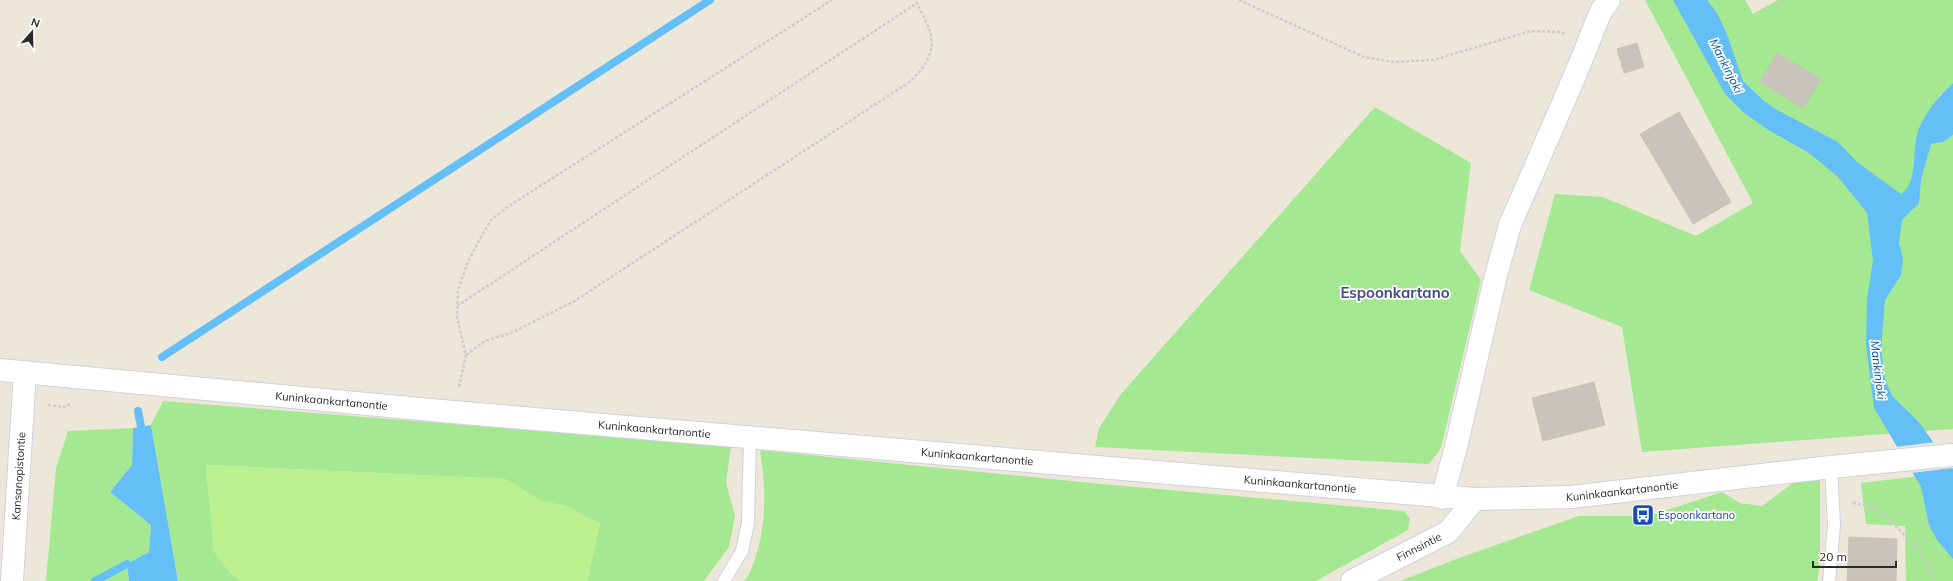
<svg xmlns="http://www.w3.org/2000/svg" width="1953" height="581" font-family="Mulish,sans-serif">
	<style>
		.green { fill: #a5e892 }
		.pitch { fill: #baf08d }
		.water { fill: #64bff7 }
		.pier { fill: #ede7da }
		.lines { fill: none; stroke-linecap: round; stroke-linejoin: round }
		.stream { stroke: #64bff7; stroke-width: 8 }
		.building { fill: #c8c4ba; stroke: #c8c3b3 }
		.lane-casing { stroke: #cfd0e4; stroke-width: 14 }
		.street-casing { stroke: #cfd0e4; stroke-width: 24 }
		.secondary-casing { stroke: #cfd0e4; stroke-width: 24 }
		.path { stroke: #ccc; stroke-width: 2.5; stroke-dasharray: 3 2; stroke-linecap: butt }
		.lane { stroke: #fff; stroke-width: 12 }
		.street { stroke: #fff; stroke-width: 22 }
		.secondary { stroke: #fff; stroke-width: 22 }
		.labels { text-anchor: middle; stroke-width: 3.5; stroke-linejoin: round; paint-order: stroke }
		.street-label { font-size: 11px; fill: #292929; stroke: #fff }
		.transit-label { font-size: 11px; fill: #164399; stroke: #fff; text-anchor: start }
		.water-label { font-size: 12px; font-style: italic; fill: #0459a3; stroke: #fff }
		.district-label { font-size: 15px; font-weight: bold; fill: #464a7d; stroke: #fff }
	</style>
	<rect width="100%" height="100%" fill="#ede7da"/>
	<!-- green -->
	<g class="green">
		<polygon points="1645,0 1745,0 1753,14 1778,0 1953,0 1953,83 1939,96 1919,128 1924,145 1943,142 1953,135 1953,429 1642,452 1622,327 1529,290 1555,194 1603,197 1696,236 1753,203"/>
		<polygon points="1375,107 1471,163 1460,251 1481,280 1441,448 1429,464 1095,447 1099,428 1121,394"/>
		<polygon points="163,401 731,446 726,483 735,516 729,547 704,581 587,581 600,524 566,506 542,501 505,479 206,465 214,551 231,574 241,581 178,581 151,425"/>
		<polygon points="133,428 132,465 110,492 151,525 149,552 127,564 129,581 46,581 56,468 68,431"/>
		<path d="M760 450 1102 484 1404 511 1410 519 1408 530 1316 581H744C750 575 752 567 755 559 767 523 766 487 760 450Z"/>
		<polygon points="1953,472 1953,581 1906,581 1905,526 1866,524 1861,483"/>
		<polygon points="1820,480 1820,565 1817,581 1400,581 1456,559 1579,516 1649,516 1722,492 1740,503 1762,506 1793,483"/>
	</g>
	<!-- pitch -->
	<polygon class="pitch" points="206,465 505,479 542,501 566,506 600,524 587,581 241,581 231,574 214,552"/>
	<!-- water -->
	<g class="water">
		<path d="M1673 0H1707L1717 13 1727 34 1743 81 1764 101 1777 110 1838 142 1857 162 1901 194C1919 184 1911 147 1919 128 1927 110 1940 95 1953 83V135L1943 142 1931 144 1921 180 1919 203 1902 220 1899 243 1903 258 1901 275 1885 300 1881 349 1885 379 1892 396 1918 421 1953 469V559L1937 540 1929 525 1921 487 1874 408 1866 345 1867 298 1873 261 1867 213 1838 177 1809 153 1768 130 1743 112 1725 94Z"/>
		<polygon points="151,425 178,581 129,581 127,564 149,552 151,525 110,492 132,465 133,428"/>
	</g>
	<!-- pier -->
	<polygon class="pier" points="1936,442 1953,468 1911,473 1895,447"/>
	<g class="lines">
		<!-- stream -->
		<g class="stream">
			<polyline points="162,357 710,0"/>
			<polyline points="138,411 143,437"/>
			<polyline points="95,581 127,564"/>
		</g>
	</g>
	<!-- building -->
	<g class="building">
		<polygon points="1637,43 1644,67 1624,73 1617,49"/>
		<polygon points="1777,53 1821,79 1803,108 1760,82"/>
		<polygon points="1679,112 1731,202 1693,224 1640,134"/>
		<polygon points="1594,382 1605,425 1543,441 1532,398"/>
		<polygon points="1849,537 1897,539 1896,581 1847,581"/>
	</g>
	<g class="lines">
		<!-- lane casing -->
		<g class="lane-casing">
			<g id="lane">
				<polyline points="724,581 742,551 748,523 750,438"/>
				<polyline points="1829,581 1834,525 1831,467"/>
			</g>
		</g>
		<!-- street casing -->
		<g class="street-casing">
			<g id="street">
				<polyline points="1442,498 1456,447 1495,279 1510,225 1576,73 1601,11 1609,0"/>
				<path id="s1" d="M12 581 25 372"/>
				<path id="s2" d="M1352 581 1448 532 1475 499"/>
			</g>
		</g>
		<!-- secondary casing -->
		<g class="secondary-casing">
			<g id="secondary">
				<path id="s3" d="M0 370 453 412 1475 499 1571 497 1831 467 1953 455"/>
			</g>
		</g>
		<!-- path -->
		<g class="path">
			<polyline points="1239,0 1364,57 1394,62 1433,60 1531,31 1559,32 1565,34"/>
			<polyline points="457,306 917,3"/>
			<path d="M466 355 485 341 511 333 573 302 911 81C942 49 934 35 915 0"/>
			<polyline points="459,387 466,355 457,317 458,290 467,264 481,237 492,219 509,206 832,0"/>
			<polyline points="48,405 64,407 72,403"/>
			<polyline points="1853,503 1877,508 1922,552 1934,581"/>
		</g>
		<!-- lane -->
		<use href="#lane" class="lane"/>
		<!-- street -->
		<use href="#street" class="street"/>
		<!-- secondary -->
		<use href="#secondary" class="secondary"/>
	</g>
	<!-- icons -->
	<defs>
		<g id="bus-square" transform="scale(1.15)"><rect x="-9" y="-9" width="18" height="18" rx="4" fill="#1a4fb4" stroke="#fff"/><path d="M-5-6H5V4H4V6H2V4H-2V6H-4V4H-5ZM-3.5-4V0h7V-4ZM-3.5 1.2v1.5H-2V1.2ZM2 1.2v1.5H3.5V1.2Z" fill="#fff"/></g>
	</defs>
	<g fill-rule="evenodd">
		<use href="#bus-square" x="1643" y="515"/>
	</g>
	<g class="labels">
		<!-- street labels -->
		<g class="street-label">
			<text dy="4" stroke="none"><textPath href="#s3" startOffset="333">Kuninkaankartanontie</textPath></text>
			<text dy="4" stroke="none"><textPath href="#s3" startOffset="657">Kuninkaankartanontie</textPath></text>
			<text dy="4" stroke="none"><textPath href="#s3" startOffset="981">Kuninkaankartanontie</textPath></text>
			<text dy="4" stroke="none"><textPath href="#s1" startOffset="105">Kansanopistontie</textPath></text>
			<text dy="4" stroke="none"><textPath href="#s3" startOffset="1305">Kuninkaankartanontie</textPath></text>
			<text dy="4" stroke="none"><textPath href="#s3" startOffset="1628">Kuninkaankartanontie</textPath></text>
			<text dy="4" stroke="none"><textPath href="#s2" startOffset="75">Finnsintie</textPath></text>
		</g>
		<!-- transit labels -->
		<g class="transit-label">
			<text x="1658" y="519">Espoonkartano</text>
		</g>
		<!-- water labels -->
		<g class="water-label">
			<text transform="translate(1726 66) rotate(63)" y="4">Mankinjoki</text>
			<text transform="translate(1878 370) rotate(83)" y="4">Mankinjoki</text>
		</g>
		<!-- district labels -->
		<g class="district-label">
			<text x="1395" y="298">Espoonkartano</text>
		</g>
	</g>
	<!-- north arrow -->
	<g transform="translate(32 32) rotate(20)" stroke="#ffffff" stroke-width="3" paint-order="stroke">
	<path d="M0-3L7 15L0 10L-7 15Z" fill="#292929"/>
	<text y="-6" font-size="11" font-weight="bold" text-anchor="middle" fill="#292929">N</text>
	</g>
	<!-- scale -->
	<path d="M1813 561v6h83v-6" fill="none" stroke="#292929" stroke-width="2"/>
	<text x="1819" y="561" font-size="12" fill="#292929" stroke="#ffffff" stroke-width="3" paint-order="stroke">20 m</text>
</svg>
